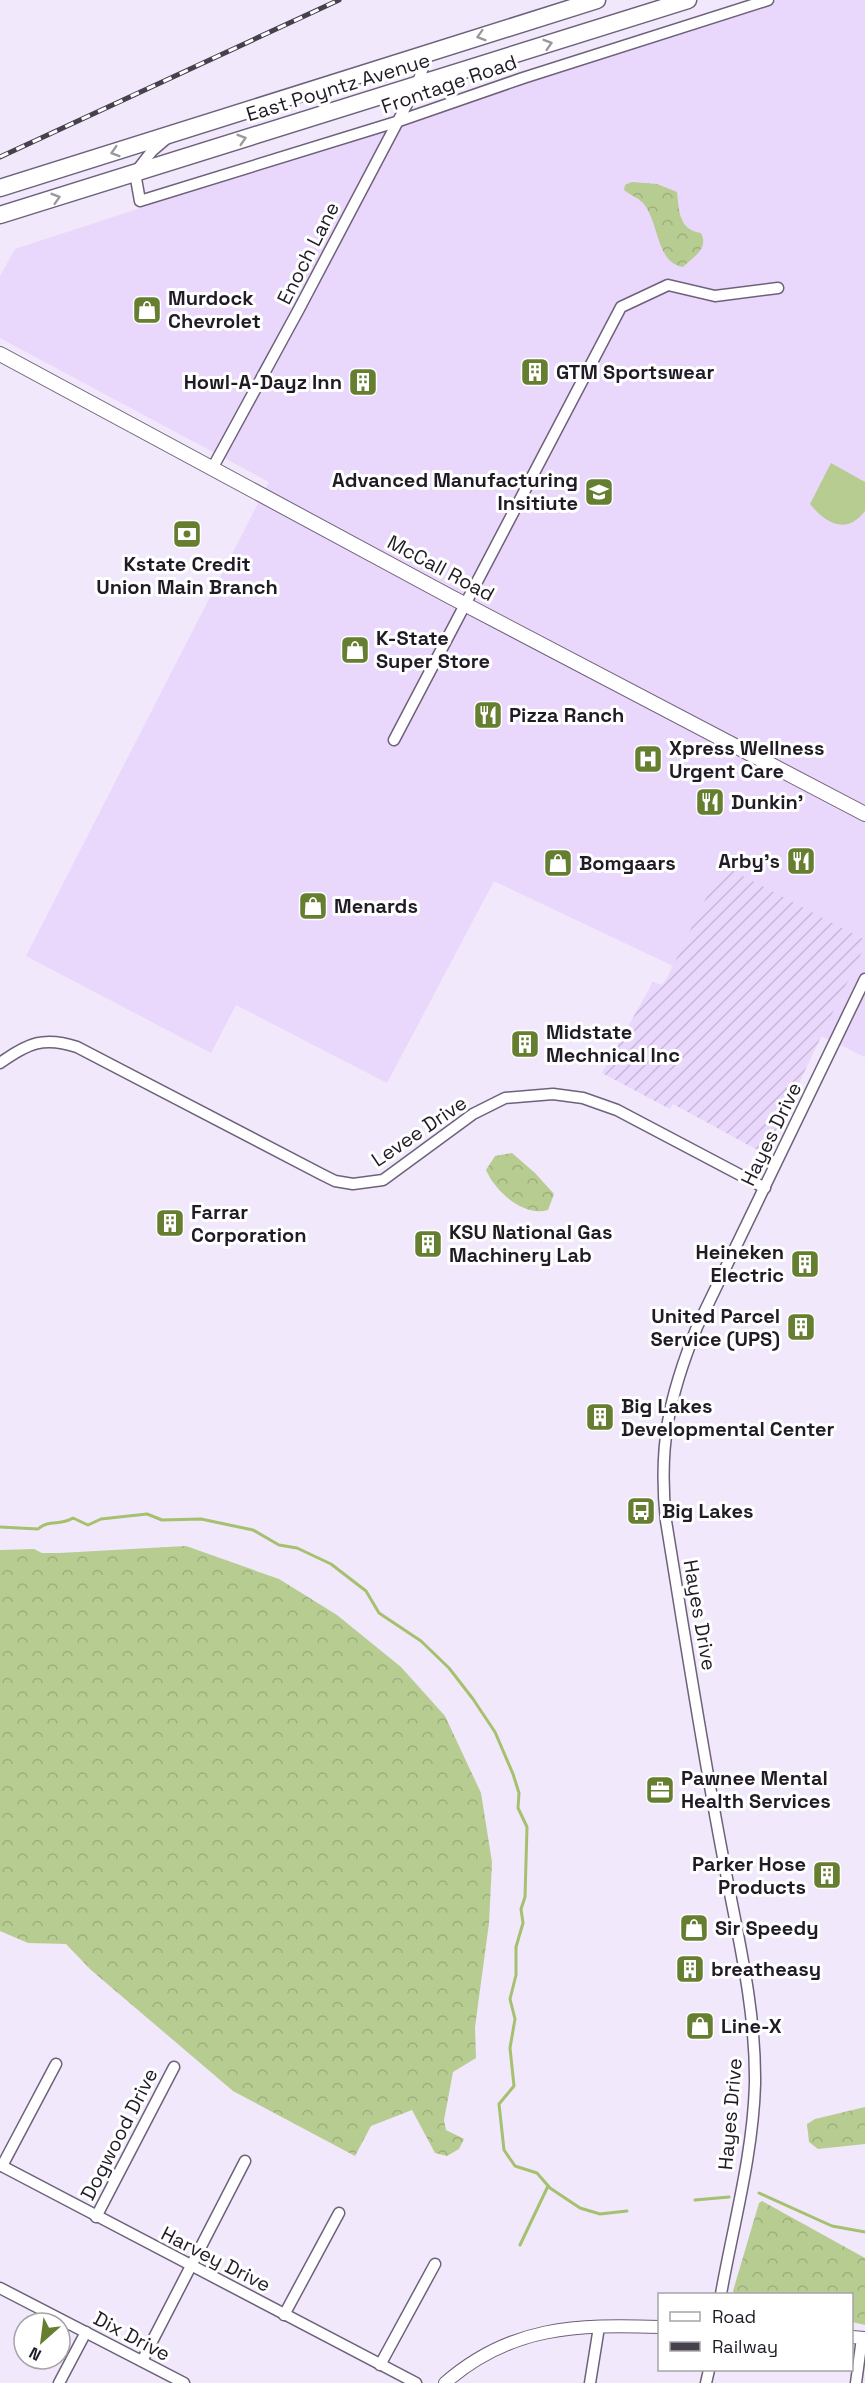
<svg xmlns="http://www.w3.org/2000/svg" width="865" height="2383" font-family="'Space Grotesk',sans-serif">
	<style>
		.built { fill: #e9d7fc }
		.industrial { fill: url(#industrial-furrows) }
		.grass { fill: #b7cc91 }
		.forest { fill: url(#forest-crowns) }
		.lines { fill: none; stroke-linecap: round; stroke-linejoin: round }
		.stream { stroke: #a5c06e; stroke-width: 3 }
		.minor-casing { stroke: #6e617b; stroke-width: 13 }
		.tertiary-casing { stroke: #6e617b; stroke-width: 14 }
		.secondary-casing { stroke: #6e617b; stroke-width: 16 }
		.trunk-casing { stroke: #6e617b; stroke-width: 19 }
		.minor { stroke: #fff; stroke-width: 10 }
		.tertiary { stroke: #fff; stroke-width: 12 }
		.secondary { stroke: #fff; stroke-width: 14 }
		.trunk { stroke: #fff; stroke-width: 16 }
		.rail-casing { stroke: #47414d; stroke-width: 5 }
		.rail { stroke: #fff; stroke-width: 3; stroke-dasharray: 9; stroke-linecap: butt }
		.oneway { stroke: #9b989d }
		.labels { text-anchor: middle; stroke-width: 6; stroke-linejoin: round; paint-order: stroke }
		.street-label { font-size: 20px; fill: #211b26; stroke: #fff }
		.poi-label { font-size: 20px; font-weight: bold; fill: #211b26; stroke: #fff; text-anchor: start }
	</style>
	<defs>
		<pattern id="industrial-furrows" width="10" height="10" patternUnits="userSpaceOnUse" patternTransform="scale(1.5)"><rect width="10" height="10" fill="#e9d7fc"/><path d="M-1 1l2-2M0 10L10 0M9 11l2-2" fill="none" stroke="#c8b8d8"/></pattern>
		<pattern id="forest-crowns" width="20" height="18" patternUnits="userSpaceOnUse" patternTransform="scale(1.5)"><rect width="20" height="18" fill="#b7cc91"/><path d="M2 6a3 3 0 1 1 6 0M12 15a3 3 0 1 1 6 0" fill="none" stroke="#9daf7d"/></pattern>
	</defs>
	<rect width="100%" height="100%" fill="#f1e8fb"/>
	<!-- built -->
	<polygon class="built" points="778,0 865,0 865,1057 494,881 387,1083 236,1005 211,1053 26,956 269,482 0,338 0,276 15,249"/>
	<!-- industrial -->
	<polygon class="industrial" points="722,865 865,940 865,945 765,1154 673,1104 670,1109 602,1073 653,982 662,985 667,978"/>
	<!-- grass -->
	<path class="grass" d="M831 463 865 482V511C847 535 826 524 810 504Z"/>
	<!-- forest -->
	<g class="forest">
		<path d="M632 182 657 184 677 192C679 209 678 230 701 233 709 249 694 256 683 267 657 263 659 226 646 207 641 198 631 196 624 190L625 185Z"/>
		<path d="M512 1153 535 1173 554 1194 548 1210C523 1217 495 1191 486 1170L495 1156Z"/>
		<polygon points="186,1546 279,1579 337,1615 401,1667 445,1716 481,1793 492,1862 489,1923 475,2027 476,2058 453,2072 444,2120 446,2130 464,2139 459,2149 447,2156 435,2153 412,2110 371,2126 355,2156 233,2091 91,1970 66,1944 28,1943 0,1931 0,1550 34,1549 42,1553 59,1553"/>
		<polygon points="865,2107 865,2144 818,2149 809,2142 807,2124 815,2119"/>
		<polygon points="762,2201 865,2258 865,2325 852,2322 852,2294 735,2294 733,2291 759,2203"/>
	</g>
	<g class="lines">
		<!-- stream -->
		<g class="stream">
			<path d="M0 1527 38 1529C49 1519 61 1526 73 1518L88 1525 101 1519 147 1514 162 1520 201 1519 253 1530 279 1545 297 1548 331 1564 366 1591 379 1613 421 1641 449 1668 473 1699 495 1732 513 1774 519 1793 518 1808 527 1827 525 1897 521 1909 523 1923 516 1947V1975L510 1999 515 2019 510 2048 514 2086 499 2104 504 2150 515 2166 537 2173 550 2188 580 2208 600 2214 627 2211"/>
			<polyline points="759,2193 832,2226 865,2232"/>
			<polyline points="695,2200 729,2197"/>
			<polyline points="520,2245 548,2186"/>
		</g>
		<!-- minor casing -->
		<g class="minor-casing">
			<g id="minor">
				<polyline points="166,139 152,151 135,173 140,201 396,122 523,78 768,0"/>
				<polyline points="213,467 299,309 417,85 428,53"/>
				<polyline points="394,740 621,307 668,285 715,296 778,288"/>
				<path d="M0 1063C28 1043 44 1036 77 1047L321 1174 335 1181 353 1184 383 1180 473 1114 505 1098 553 1094 583 1098 617 1110 765 1188"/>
				<polyline points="0,2165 416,2383"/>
				<polyline points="2,2166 56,2064"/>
				<polyline points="96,2217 174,2067"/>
				<polyline points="0,2288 184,2383"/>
				<path d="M721 2294C733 2226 753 2155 755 2084 756 2005 736 1929 722 1852 701 1742 684 1631 666 1521 658 1446 669 1396 697 1327L865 979"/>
				<polyline points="284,2315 339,2213"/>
				<polyline points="142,2361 245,2161"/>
				<polyline points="380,2365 435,2264"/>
				<polyline points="59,2383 86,2332"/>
				<polyline points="590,2383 599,2327"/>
				<polyline points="706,2383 709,2370"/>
				<polyline points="856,2383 862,2338"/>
			</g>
		</g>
		<!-- tertiary casing -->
		<g class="tertiary-casing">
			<g id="tertiary">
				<polyline points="852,2337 865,2338"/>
				<path d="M445 2383C510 2326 577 2324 660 2327"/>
			</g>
		</g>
		<!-- secondary casing -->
		<g class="secondary-casing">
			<polyline id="secondary" points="0,354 449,596 865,814"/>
		</g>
		<!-- trunk casing -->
		<g class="trunk-casing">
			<g id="trunk">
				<polyline points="0,188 597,0"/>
				<polyline points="0,215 688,0"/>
			</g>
		</g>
		<!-- minor -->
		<use href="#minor" class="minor"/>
		<!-- tertiary -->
		<use href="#tertiary" class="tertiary"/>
		<!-- secondary -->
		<use href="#secondary" class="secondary"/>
		<!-- trunk -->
		<use href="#trunk" class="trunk"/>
		<!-- rail casing -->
		<g class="rail-casing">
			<polyline id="rail" points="0,157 339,0"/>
		</g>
		<!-- rail -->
		<use href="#rail" class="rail"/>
	</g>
	<!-- one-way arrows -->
	<defs><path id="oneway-chevron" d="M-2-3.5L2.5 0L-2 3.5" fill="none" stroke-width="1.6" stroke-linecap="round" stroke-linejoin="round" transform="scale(1.5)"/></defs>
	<g class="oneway">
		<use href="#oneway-chevron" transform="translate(481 36) rotate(163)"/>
		<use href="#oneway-chevron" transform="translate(548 44) rotate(-17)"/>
		<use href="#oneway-chevron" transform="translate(242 139) rotate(-17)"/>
		<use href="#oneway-chevron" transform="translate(115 152) rotate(163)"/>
		<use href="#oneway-chevron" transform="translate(56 198) rotate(-17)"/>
	</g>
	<!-- icons -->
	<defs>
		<g id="shop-square" transform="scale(1.5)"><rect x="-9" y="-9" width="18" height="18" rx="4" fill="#667e30" stroke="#fff"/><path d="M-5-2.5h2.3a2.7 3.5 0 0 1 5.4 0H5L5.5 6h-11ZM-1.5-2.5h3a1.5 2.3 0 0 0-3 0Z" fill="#fff"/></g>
		<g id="building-square" transform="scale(1.5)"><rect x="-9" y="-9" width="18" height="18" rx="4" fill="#667e30" stroke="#fff"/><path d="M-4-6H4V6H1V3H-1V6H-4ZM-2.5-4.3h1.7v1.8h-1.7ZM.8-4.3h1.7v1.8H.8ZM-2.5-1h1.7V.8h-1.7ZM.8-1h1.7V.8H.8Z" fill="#fff"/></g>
		<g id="university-square" transform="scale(1.5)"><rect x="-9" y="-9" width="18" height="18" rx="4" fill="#667e30" stroke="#fff"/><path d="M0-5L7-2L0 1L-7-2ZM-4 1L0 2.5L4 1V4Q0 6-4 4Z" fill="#fff"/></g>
		<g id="bank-square" transform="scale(1.5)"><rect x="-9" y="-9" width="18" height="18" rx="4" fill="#667e30" stroke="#fff"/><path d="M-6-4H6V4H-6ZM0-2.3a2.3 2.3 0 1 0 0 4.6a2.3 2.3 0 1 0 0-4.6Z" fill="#fff"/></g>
		<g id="restaurant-square" transform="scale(1.5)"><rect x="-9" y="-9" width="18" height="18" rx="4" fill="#667e30" stroke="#fff"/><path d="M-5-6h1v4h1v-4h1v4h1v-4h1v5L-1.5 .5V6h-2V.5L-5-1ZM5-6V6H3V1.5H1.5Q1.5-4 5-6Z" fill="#fff"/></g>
		<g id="hospital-square" transform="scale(1.5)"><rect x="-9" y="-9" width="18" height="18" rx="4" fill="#667e30" stroke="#fff"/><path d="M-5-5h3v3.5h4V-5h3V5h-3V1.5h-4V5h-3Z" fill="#fff"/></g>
		<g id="bus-square" transform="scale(1.5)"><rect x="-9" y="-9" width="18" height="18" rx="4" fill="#667e30" stroke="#fff"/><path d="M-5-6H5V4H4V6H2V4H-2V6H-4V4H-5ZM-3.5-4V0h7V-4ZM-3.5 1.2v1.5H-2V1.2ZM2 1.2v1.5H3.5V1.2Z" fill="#fff"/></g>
		<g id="office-square" transform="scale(1.5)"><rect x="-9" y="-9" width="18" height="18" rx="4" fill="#667e30" stroke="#fff"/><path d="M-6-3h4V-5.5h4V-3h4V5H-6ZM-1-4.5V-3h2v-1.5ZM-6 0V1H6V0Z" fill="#fff"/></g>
	</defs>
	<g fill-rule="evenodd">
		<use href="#shop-square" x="147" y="310"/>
		<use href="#building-square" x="535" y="372"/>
		<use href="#building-square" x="363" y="382"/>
		<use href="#university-square" x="599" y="492"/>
		<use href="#bank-square" x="187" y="534"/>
		<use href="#shop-square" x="355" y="650"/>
		<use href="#restaurant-square" x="488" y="715"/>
		<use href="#hospital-square" x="648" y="759"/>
		<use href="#restaurant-square" x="710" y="802"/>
		<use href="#restaurant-square" x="801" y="861"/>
		<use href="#shop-square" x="558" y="863"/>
		<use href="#shop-square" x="313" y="906"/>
		<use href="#building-square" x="525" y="1044"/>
		<use href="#building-square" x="170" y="1223"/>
		<use href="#building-square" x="428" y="1244"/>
		<use href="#building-square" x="805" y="1264"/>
		<use href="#building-square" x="801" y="1327"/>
		<use href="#building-square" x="600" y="1417"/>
		<use href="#bus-square" x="641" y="1511"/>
		<use href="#office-square" x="660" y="1790"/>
		<use href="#building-square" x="827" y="1875"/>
		<use href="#shop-square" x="694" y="1928"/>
		<use href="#building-square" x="690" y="1969"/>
		<use href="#shop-square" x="700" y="2026"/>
	</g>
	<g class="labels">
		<!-- street labels -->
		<g class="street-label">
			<text transform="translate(449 84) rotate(-19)" y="7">Frontage Road</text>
			<text transform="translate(338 87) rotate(-17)" y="7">East Poyntz Avenue</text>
			<text transform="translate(308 253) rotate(-63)" y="7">Enoch Lane</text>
			<text transform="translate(441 568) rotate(28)" y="7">McCall Road</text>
			<text transform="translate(419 1131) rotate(-34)" y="7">Levee Drive</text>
			<text transform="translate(771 1134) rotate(-64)" y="7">Hayes Drive</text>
			<text transform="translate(700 1615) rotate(80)" y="7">Hayes Drive</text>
			<text transform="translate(730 2114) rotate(-85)" y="7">Hayes Drive</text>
			<text transform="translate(119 2134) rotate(-63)" y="7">Dogwood Drive</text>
			<text transform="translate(216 2259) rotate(27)" y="7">Harvey Drive</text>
			<text transform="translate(132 2336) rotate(28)" y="7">Dix Drive</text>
		</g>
		<!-- poi labels -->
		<g class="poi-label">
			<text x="168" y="305">Murdock<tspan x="168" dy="23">Chevrolet</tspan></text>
			<text x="556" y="379">GTM Sportswear</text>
			<text x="342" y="389" text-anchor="end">Howl-A-Dayz Inn</text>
			<text x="578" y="487" text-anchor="end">Advanced Manufacturing<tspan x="578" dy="23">Insitiute</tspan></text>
			<text x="187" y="571" text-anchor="middle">Kstate Credit<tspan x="187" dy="23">Union Main Branch</tspan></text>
			<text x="376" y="645">K-State<tspan x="376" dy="23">Super Store</tspan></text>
			<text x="509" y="722">Pizza Ranch</text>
			<text x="669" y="755">Xpress Wellness<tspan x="669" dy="23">Urgent Care</tspan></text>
			<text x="731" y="809">Dunkin'</text>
			<text x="780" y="868" text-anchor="end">Arby's</text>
			<text x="579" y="870">Bomgaars</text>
			<text x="334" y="913">Menards</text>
			<text x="546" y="1039">Midstate<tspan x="546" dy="23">Mechnical Inc</tspan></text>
			<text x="191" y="1219">Farrar<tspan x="191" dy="23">Corporation</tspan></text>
			<text x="449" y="1239">KSU National Gas<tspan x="449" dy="23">Machinery Lab</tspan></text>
			<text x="784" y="1259" text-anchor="end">Heineken<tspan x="784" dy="23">Electric</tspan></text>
			<text x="780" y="1323" text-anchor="end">United Parcel<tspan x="780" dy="23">Service (UPS)</tspan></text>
			<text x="621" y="1413">Big Lakes<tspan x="621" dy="23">Developmental Center</tspan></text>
			<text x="662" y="1518">Big Lakes</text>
			<text x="681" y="1785">Pawnee Mental<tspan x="681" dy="23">Health Services</tspan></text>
			<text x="806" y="1871" text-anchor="end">Parker Hose<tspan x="806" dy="23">Products</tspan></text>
			<text x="715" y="1935">Sir Speedy</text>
			<text x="711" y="1976">breatheasy</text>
			<text x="721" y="2033">Line-X</text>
		</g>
	</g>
	<!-- legend -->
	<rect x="658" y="2293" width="195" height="78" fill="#ffffff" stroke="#a6a4a8" stroke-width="1.5"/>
	<rect x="670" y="2312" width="30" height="9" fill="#ffffff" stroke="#a6a4a8" stroke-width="1.5"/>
	<text x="712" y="2323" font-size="18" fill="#211b26">Road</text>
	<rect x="670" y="2342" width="30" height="9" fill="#47414d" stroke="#a6a4a8" stroke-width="1.5"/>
	<text x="712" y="2353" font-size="18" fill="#211b26">Railway</text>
	<!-- north arrow -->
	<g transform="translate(42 2341) rotate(208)"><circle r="28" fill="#ffffff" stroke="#a6a4a8" stroke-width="1.5"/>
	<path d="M0-4.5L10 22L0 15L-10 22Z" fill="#667e30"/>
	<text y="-9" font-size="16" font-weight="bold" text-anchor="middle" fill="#211b26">N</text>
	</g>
</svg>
